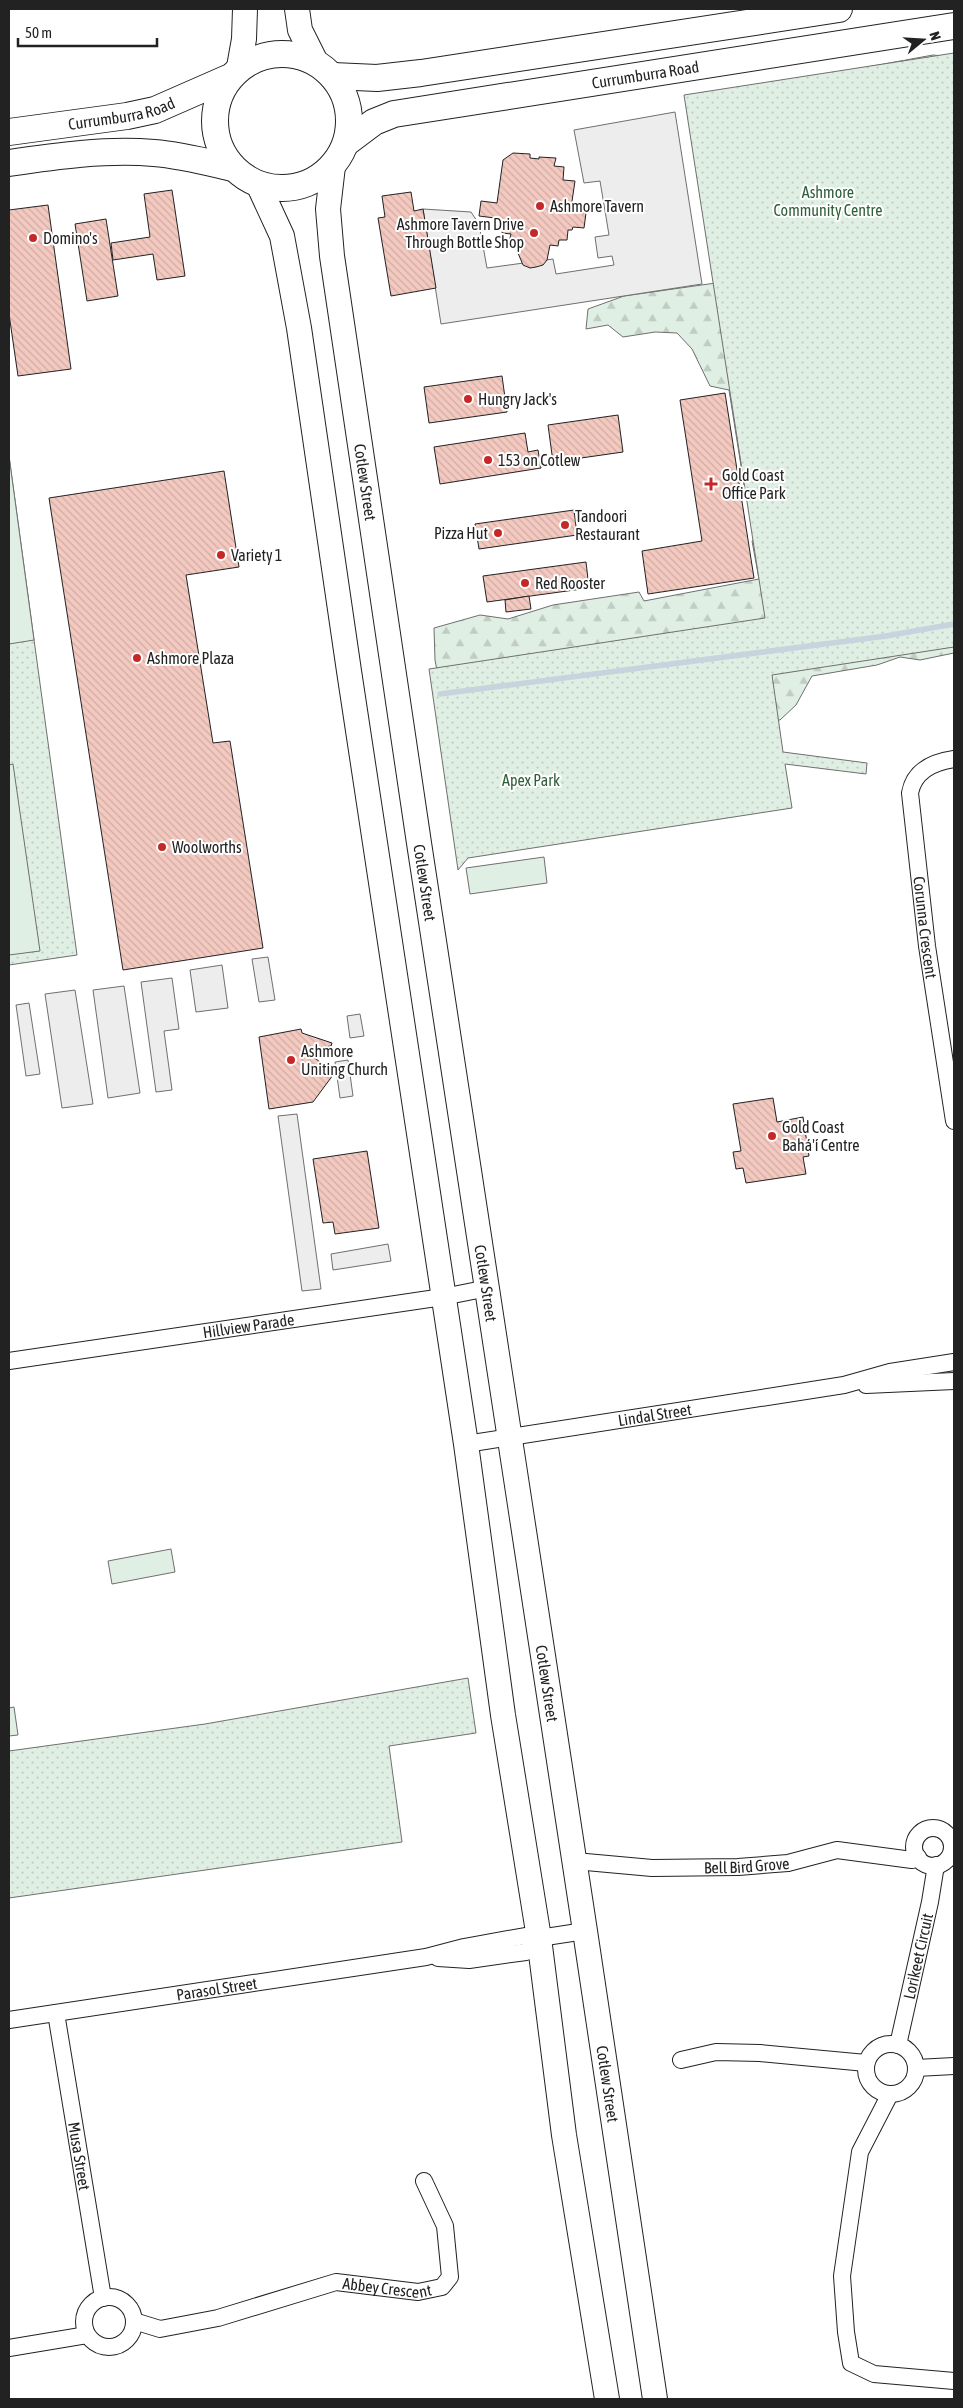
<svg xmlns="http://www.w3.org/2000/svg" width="963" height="2408" font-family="'Asap Condensed',sans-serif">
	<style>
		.forest { fill: url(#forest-firs); stroke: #6f6f6f }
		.park { fill: url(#park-dots); stroke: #6f6f6f }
		.garden { fill: #e0efe3; stroke: #6f6f6f }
		.parking { fill: #ededed; stroke: #6f6f6f }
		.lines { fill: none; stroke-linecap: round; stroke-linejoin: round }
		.stream { stroke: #c7d3dd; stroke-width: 5.5 }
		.building { fill: url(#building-back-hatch); stroke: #222 }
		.street-casing { stroke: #222; stroke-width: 18 }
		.secondary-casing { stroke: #222; stroke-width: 26 }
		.primary-casing { stroke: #222; stroke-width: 28 }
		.street { stroke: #fff; stroke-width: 16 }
		.secondary { stroke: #fff; stroke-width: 24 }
		.primary { stroke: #fff; stroke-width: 26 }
		.poi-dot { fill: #c62828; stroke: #fff; stroke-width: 2 }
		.labels { text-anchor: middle; stroke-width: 4; stroke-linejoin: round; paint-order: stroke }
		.street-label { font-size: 16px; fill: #222; stroke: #fff }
		.park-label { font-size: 16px; fill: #2f5e38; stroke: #fff }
		.poi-label { font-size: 16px; fill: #222; stroke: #fff; text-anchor: start }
	</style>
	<defs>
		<pattern id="forest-firs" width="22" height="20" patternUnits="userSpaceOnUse" patternTransform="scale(1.25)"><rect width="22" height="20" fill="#e0efe3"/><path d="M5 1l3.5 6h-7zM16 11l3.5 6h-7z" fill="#c0cdc2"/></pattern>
		<pattern id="park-dots" width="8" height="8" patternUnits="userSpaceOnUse" patternTransform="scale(1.25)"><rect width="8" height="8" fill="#e0efe3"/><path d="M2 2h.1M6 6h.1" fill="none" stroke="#c0cdc2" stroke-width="1.8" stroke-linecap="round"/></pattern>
		<pattern id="building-back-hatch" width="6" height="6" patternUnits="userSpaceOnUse" patternTransform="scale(1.25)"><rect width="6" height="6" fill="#f3c9c0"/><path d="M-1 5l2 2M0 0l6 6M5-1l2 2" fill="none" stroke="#d0aca5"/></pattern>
	</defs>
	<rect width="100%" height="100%" fill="#fff"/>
	<!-- forest -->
	<polygon class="forest" points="933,55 954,57 954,653 920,660 900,657 877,665 812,676 796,705 780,720 444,707 435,660 434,628 480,615 508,619 553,605 639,592 644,601 759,579 752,541 779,524 774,481 744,485 729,390 710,386 692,349 677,333 655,332 623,337 608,325 586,329 588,309 624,296 758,277 813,77"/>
	<!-- park -->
	<g class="park">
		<polygon points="954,53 954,647 772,675 783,752 867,763 866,774 785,764 792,808 468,858 458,870 429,669 765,618 684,95"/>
		<polygon points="9,456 77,955 9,965"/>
		<polygon points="468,1678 476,1733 389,1746 402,1842 9,1898 9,1751 205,1724"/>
	</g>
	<!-- garden -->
	<g class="garden">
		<polygon points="9,456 34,640 9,644"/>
		<polygon points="13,764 40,951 9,955 9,765"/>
		<polygon points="544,857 547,883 470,894 466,868"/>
		<polygon points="171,1549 175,1572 112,1584 108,1561"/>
		<polygon points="14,1707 18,1735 9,1736 9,1708"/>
	</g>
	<!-- parking -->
	<g class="parking">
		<polygon points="675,112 702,284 441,324 423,209 471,212 479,224 487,268 553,259 556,274 614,265 612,256 598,258 595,237 609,235 600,181 584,183 574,130"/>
		<polygon points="268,957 275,1000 259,1002 252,959"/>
		<polygon points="222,965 228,1008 196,1012 190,970"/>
		<polygon points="172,978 179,1029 164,1031 172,1090 156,1092 141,982"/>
		<polygon points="124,986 140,1093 108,1098 93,990"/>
		<polygon points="75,990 93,1104 62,1108 45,994"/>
		<polygon points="29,1003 40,1074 26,1076 16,1005"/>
		<polygon points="360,1014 364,1036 350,1038 347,1016"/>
		<polygon points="348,1060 353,1096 340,1098 335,1062"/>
		<polygon points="297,1114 321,1289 302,1291 278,1116"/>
		<polygon points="388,1244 391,1261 333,1270 331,1254"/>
	</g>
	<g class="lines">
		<!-- stream -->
		<polyline class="stream" points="440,694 886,636 954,624"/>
	</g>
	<!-- building -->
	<g class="building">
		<polygon points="513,153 530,154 530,158 539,159 539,157 556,158 554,166 564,167 563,180 575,181 571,208 574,208 574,212 586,213 584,228 573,227 572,230 568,230 567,240 559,240 558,246 550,245 547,260 543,265 536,267 530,268 523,265 518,253 519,243 509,242 511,234 502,233 504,223 494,222 495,218 479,216 481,201 497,203 503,160"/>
		<polygon points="172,190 185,276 157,280 153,254 113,260 111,243 150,237 144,194"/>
		<polygon points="411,192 414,211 423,209 436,288 391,296 378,218 385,217 382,196"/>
		<polygon points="48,205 71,369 18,376 9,314 9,210"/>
		<polygon points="106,219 118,296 87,301 75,224"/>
		<polygon points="502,376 507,412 429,423 424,387"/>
		<polygon points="725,393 754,578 648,594 642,551 702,541 680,400"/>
		<polygon points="618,415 623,452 553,462 548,425"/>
		<polygon points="525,433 528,452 538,450 541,468 440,484 434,447"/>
		<polygon points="224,471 239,567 186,575 213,743 230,741 263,948 123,970 49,498"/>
		<polygon points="574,510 577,535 479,549 475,524"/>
		<polygon points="586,562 589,588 487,602 483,576"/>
		<polygon points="529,596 531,609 506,612 505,600"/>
		<polygon points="301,1029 302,1033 332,1043 331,1046 304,1050 332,1071 333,1075 313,1102 269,1109 259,1037"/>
		<polygon points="773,1098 777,1122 803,1117 809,1156 803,1157 806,1174 746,1183 743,1168 736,1169 733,1152 741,1151 733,1104"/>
		<polygon points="367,1151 379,1228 335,1234 333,1222 323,1223 313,1159"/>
	</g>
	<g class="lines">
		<!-- street casing -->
		<g class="street-casing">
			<g id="street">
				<path id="s1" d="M954 759C933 762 914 771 910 793L927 946 954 1121"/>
				<path id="s2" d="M9 1361 443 1297 488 1288"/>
				<polyline points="866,1385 954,1381"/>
				<path id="s3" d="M466 1444 844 1385 890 1372 954 1362"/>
				<circle cx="933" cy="1847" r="19"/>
				<path id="s4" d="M575 1861 652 1868 738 1867 788 1863 837 1850 912 1860 918 1857"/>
				<polyline points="438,1958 469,1960 526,1952 539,1938"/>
				<path id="s5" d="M56 2013 103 2298"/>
				<path id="s6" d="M9 2020 426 1957 464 1947 525 1936 539 1938 585 1931"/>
				<circle cx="891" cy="2069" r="25"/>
				<path id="s7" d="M898 2045 930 1902 936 1865"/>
				<polyline points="681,2060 716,2052 760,2053 866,2063"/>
				<polyline points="916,2068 954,2066"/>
				<polyline points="890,2094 860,2152 842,2276 846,2332 851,2363 874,2374 954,2381"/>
				<circle cx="109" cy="2322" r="25"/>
				<path id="s8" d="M134 2321 160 2329 218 2318 336 2282 418 2292 442 2287 450 2277 445 2226 424 2181"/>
				<polyline points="9,2348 87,2335"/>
			</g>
		</g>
		<!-- secondary casing -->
		<g class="secondary-casing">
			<g id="secondary">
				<polyline points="297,9 300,30 316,62"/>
				<polyline points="239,67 244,39 245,9"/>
				<path id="s9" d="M333 166 328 209 332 256 419 843 585 1931 655 2399"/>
				<polyline points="258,184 282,236 299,328 349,671 466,1444 503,1715 539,1938 564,2135 607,2399"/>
			</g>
		</g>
		<!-- primary casing -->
		<g class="primary-casing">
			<g id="primary">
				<circle cx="282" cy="121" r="67"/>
				<polyline points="333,76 377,78 421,73 839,9"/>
				<path id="s10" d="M9 132 127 116 155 110 228 78"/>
				<path id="s11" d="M346 143 374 122 394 114 954 26"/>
				<path d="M9 163C56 156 106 149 154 153 181 155 207 162 233 168"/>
			</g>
		</g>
		<!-- street -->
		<use href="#street" class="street"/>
		<!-- secondary -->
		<use href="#secondary" class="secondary"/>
		<!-- primary -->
		<use href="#primary" class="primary"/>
	</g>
	<!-- markers -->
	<g class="poi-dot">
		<circle cx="540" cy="206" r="5"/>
		<circle cx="534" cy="233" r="5"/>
		<circle cx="33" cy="238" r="5"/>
		<circle cx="468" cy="399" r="5"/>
		<circle cx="488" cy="460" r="5"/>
		<path d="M708.5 476.5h5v5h5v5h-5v5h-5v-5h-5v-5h5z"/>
		<circle cx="565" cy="525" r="5"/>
		<circle cx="498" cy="533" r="5"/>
		<circle cx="221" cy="555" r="5"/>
		<circle cx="525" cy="583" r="5"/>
		<circle cx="137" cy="658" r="5"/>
		<circle cx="162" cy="847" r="5"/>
		<circle cx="291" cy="1060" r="5"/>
		<circle cx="772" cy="1136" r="5"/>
	</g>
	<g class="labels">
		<!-- street labels -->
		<g class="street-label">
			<text dy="6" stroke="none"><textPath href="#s11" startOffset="311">Currumburra Road</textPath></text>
			<text dy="6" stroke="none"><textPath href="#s10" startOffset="114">Currumburra Road</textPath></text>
			<text dy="6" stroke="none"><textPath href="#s9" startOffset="319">Cotlew Street</textPath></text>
			<text dy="6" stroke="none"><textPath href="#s9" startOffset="724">Cotlew Street</textPath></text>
			<text dy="6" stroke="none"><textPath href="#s1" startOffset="195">Corunna Crescent</textPath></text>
			<text dy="6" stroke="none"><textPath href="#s9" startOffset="1129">Cotlew Street</textPath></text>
			<text dy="6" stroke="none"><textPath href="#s2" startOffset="242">Hillview Parade</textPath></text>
			<text dy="6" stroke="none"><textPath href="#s3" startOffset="191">Lindal Street</textPath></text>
			<text dy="6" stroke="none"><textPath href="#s9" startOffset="1534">Cotlew Street</textPath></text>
			<text dy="6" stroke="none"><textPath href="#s4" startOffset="172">Bell Bird Grove</textPath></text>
			<text dy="6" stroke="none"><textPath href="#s7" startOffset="91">Lorikeet Circuit</textPath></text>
			<text dy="6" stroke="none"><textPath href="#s6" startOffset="210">Parasol Street</textPath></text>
			<text dy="6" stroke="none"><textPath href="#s9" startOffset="1939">Cotlew Street</textPath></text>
			<text dy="6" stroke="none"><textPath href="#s5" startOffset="145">Musa Street</textPath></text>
			<text dy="6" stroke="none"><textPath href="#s8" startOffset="261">Abbey Crescent</textPath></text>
		</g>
		<!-- park labels -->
		<g class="park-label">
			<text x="828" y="198">Ashmore<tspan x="828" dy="18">Community Centre</tspan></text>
			<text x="531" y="786">Apex Park</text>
		</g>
		<!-- poi labels -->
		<g class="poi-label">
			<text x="550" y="212">Ashmore Tavern</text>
			<text x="524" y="230" text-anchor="end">Ashmore Tavern Drive<tspan x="524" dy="18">Through Bottle Shop</tspan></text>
			<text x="43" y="244">Domino's</text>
			<text x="478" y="405">Hungry Jack's</text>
			<text x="498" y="466">153 on Cotlew</text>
			<text x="722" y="481">Gold Coast<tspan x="722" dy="18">Office Park</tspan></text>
			<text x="575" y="522">Tandoori<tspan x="575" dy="18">Restaurant</tspan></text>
			<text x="488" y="539" text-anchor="end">Pizza Hut</text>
			<text x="231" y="561">Variety 1</text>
			<text x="535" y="589">Red Rooster</text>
			<text x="147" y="664">Ashmore Plaza</text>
			<text x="172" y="853">Woolworths</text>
			<text x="301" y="1057">Ashmore<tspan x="301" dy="18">Uniting Church</tspan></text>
			<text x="782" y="1133">Gold Coast<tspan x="782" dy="18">Bahá'í Centre</tspan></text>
		</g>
	</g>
	<!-- border -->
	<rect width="963" height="2408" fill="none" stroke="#222222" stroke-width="20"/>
	<!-- north arrow -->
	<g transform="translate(923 40) rotate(72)" stroke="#ffffff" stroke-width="4" paint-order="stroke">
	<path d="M0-4L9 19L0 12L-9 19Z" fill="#222222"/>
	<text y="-8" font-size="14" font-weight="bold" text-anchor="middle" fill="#222222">N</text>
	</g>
	<!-- scale -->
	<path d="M18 38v8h139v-8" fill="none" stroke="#222222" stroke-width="2.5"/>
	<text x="25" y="38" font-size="15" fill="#222222" stroke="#ffffff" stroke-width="4" paint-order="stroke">50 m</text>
</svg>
